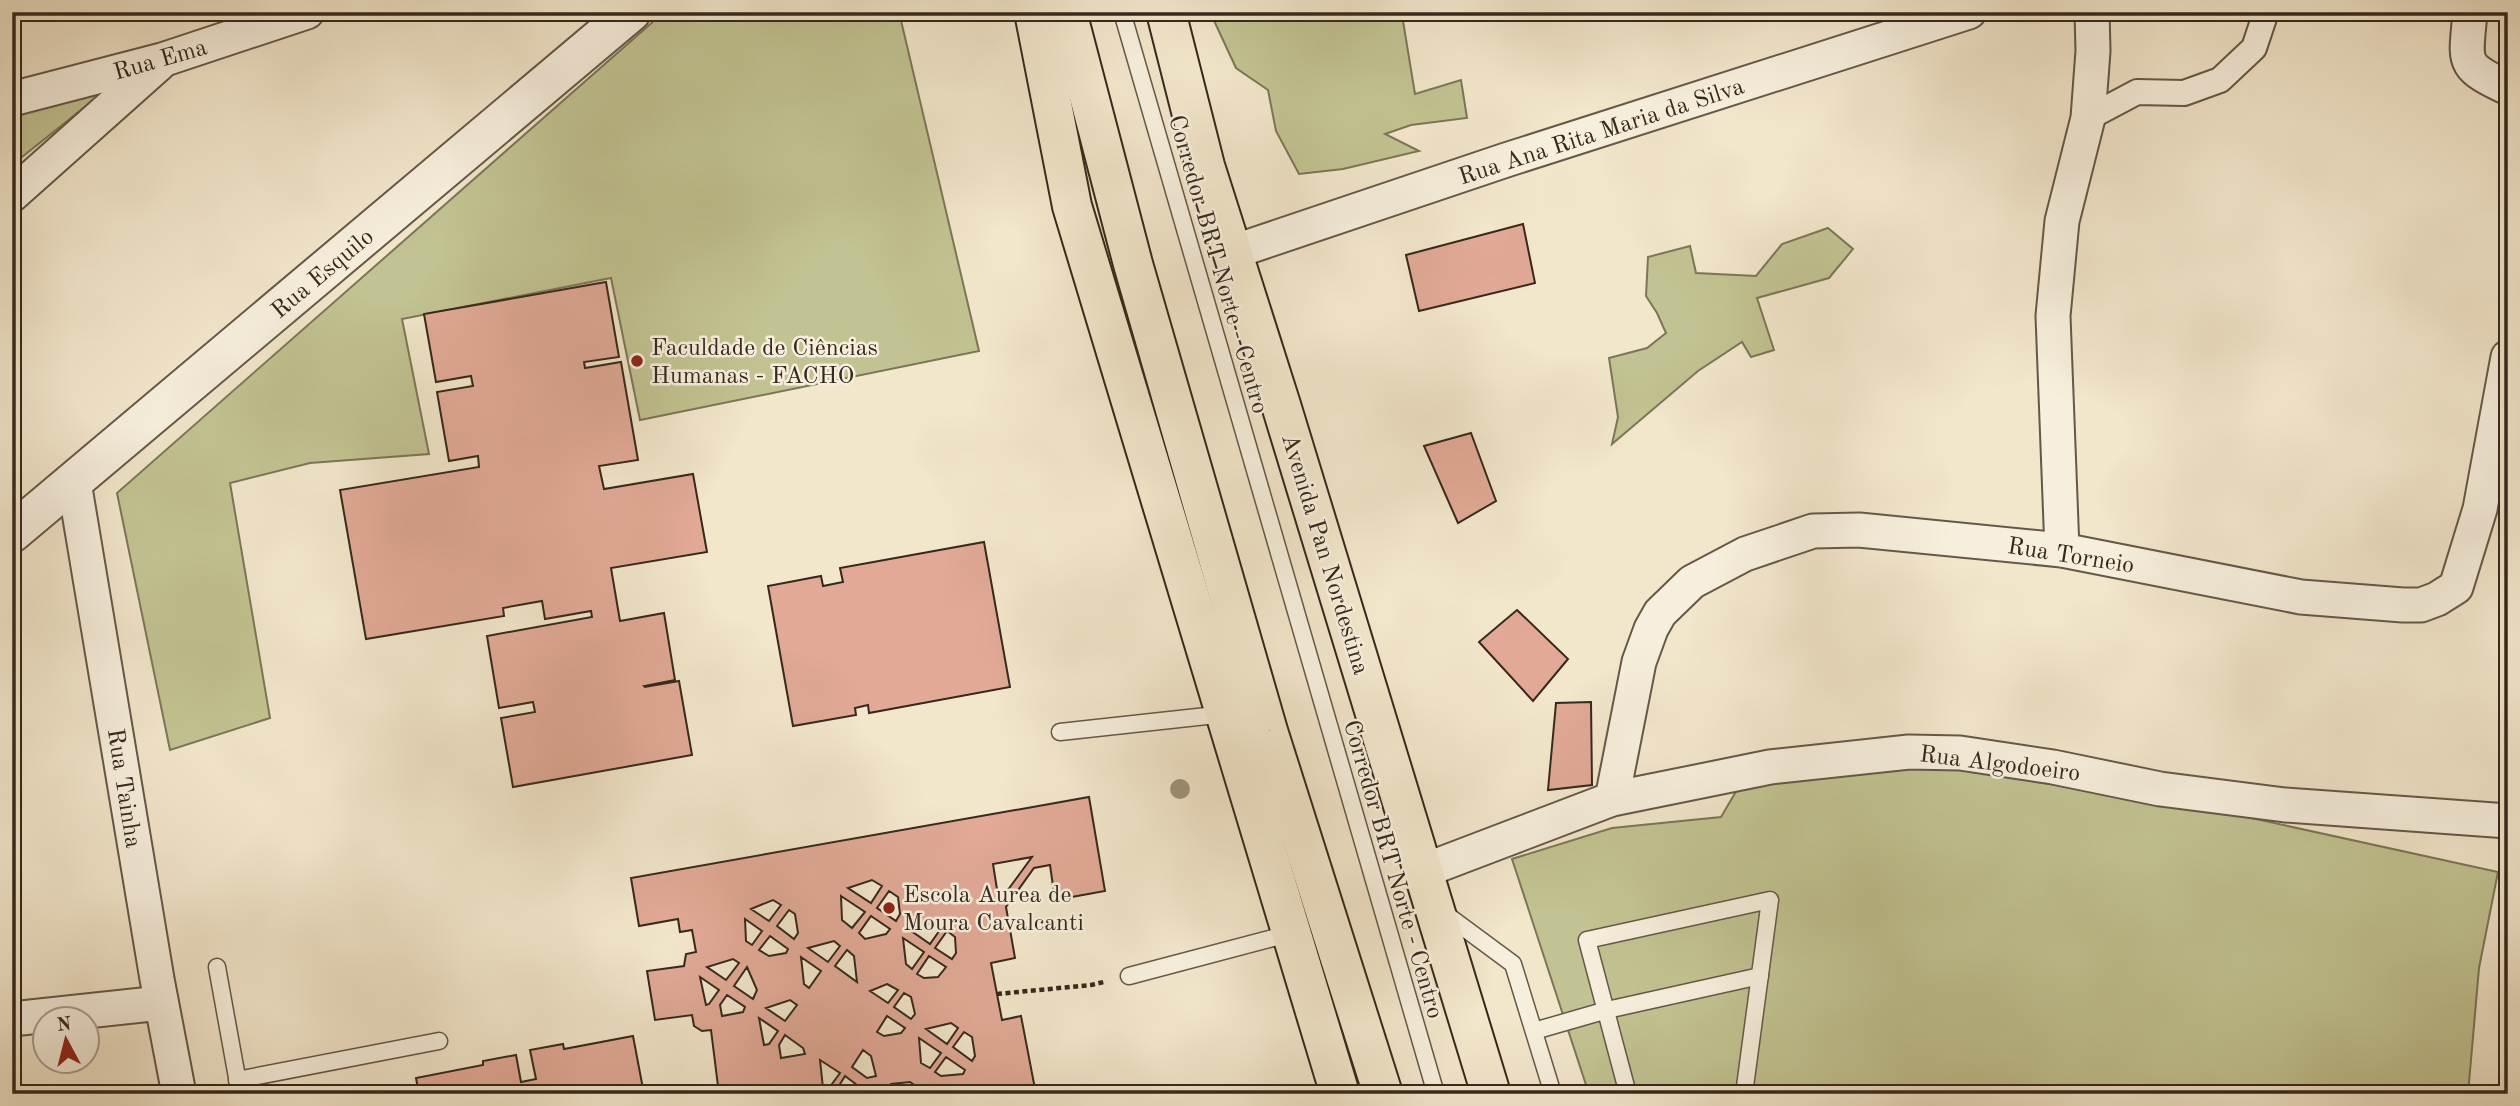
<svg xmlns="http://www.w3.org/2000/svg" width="2520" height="1106" font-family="'Old Standard TT',serif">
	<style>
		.green { fill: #c2c392; stroke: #7c7657; stroke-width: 2 }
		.building { fill: #e1a996; stroke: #36281c; stroke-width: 2; fill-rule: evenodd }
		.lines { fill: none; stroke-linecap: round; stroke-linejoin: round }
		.service-casing { stroke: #655848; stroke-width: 19 }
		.pedestrian-casing { stroke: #655848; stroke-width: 28 }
		.minor-casing { stroke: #655848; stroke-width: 37 }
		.tertiary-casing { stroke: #655848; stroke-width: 42 }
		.trunk-casing { stroke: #36281c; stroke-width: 42 }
		.path { stroke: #36281c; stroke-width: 4.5; stroke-dasharray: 5 3.5; stroke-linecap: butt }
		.service { stroke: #f7efdd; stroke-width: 16 }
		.pedestrian { stroke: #f7efdd; stroke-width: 24 }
		.minor { stroke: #f7efdd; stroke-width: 33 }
		.tertiary { stroke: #f7efdd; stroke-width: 38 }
		.trunk { stroke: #f2e6cb; stroke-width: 38 }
		.tree { fill: #9e937b }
		.poi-dot { fill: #8f2418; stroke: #f7efdd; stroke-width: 2.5 }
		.labels { text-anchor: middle; stroke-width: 5; stroke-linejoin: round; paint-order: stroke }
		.street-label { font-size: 24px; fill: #36281c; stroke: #f7efdd }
		.poi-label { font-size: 24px; fill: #36281c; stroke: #f7efdd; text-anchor: start }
	</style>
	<rect width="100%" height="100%" fill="#f2e6cb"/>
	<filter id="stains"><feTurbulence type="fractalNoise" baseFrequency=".00286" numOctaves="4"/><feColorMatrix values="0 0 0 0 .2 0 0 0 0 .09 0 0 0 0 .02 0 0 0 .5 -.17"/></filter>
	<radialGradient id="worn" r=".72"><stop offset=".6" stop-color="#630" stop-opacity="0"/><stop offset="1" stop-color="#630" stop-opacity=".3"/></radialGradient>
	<!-- green -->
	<g class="green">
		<polygon points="664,12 899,12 979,351 640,420 611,278 402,319 429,454 310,463 230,483 270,718 170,750 117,493"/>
		<polygon points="1210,12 1421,12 1403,21 1415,94 1461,80 1467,118 1411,125 1385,134 1419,151 1343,169 1299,174 1276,131 1268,90 1236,68"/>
		<polygon points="121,78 12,165 12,108"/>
		<polygon points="1828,228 1853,249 1829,278 1757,298 1774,350 1751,357 1742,342 1698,371 1612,444 1618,417 1609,358 1647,348 1666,333 1657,313 1646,296 1648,257 1690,246 1696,273 1756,276 1782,244"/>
		<polygon points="1910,762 2210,809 2498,872 2479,968 2468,1094 1589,1094 1512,859 1612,828 1721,817 1741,783"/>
	</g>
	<!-- building -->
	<g class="building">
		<polygon points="1523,224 1535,283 1419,311 1406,255"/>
		<polygon points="606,282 619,357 584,362 585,368 621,362 638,460 599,466 604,489 693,474 707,552 611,568 620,621 664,613 675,680 644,686 645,687 679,681 692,755 513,787 501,718 535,712 533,702 499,708 487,636 592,617 591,611 545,619 542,601 503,608 504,616 366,639 340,490 479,467 478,456 449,461 437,392 473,386 471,376 436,382 424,314"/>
		<polygon points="1471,433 1496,501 1458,523 1424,446"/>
		<polygon points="984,542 1010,687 869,713 868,705 855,708 856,715 793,726 768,586 821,576 823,586 843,582 840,568"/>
		<polygon points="1517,610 1568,659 1533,701 1479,642"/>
		<polygon points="1591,702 1592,785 1548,790 1556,703"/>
		<path d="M1089 797 1105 891 1055 900 1050 865 1034 868 1006 907 1015 958 991 963 1002 1020 1021 1016 1036 1094H927L910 1082 891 1084 885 1094H862L861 1088 845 1076 837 1089V1094H719L711 1030 702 1031 694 1026 692 1015 655 1020 647 971 684 966 686 954 696 952 692 930 680 932 678 919 639 926 631 878ZM1032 857 999 902 993 864ZM872 880 882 886 871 903 848 888ZM889 891 898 897 900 914 896 921 877 908ZM841 896 865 912 852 928 842 920ZM773 900 781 905 769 921 751 909ZM789 910 795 914 798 933 794 939 777 926ZM871 916 890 929 886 934 865 939 859 933ZM745 919 762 931 752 945 746 941ZM915 924H938L942 927 930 944 910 930ZM947 931 955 937 956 953 952 959 935 948ZM770 936 788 949 786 953 769 956 759 950ZM903 938 924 952 912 969 906 964ZM834 941 840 946 828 962 808 948ZM847 950 854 956 857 982 835 966ZM929 956 946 967 938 977 924 978 917 974ZM801 957 821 971 809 988 804 984ZM733 959 739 963 726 980 707 967ZM747 967 757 990 753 999 734 986ZM700 977 719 990 709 1004 706 1005ZM887 984 898 990 888 1003 870 991ZM904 993 911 997 915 1014 911 1019 894 1007ZM727 995 745 1007 743 1012 722 1016 720 1005ZM790 1000 797 1005 785 1021 766 1008ZM887 1016 905 1028 901 1033 884 1036 877 1032ZM759 1018 778 1031 769 1044 764 1045ZM951 1023 958 1028 947 1044 926 1029ZM964 1032 972 1037 975 1056 972 1061 953 1047ZM785 1035 803 1048 805 1054 781 1058 779 1045ZM919 1038 941 1053 930 1068 921 1063ZM863 1050 871 1056 876 1076 867 1078 852 1067ZM946 1057 965 1070 963 1074 941 1076 935 1072ZM820 1060 840 1073 829 1088H823Z"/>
		<polygon points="633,1036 644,1094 419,1094 416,1078 483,1065 483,1061 516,1055 521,1082 536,1079 530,1050 563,1044 564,1049"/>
	</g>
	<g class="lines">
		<!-- service casing -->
		<g class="service-casing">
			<g id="service">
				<polyline points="1122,12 1436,1094"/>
				<polyline points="1060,732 1225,714"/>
				<polyline points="1444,913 1513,964 1553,1094"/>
				<polyline points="217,967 240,1094"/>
				<polyline points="1129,976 1292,933"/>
				<polyline points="1534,1031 1607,1010 1760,976"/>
				<polyline points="237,1080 439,1041"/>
				<polyline points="1628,1094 1587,940 1770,900 1744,1094"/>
			</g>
		</g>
		<!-- pedestrian casing -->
		<g class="pedestrian-casing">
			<polyline id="pedestrian" points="2088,118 2137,92 2184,93 2220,80 2254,48 2266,12"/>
		</g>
		<!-- minor casing -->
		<g class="minor-casing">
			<g id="minor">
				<path d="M2470 12C2466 63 2459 65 2508 88"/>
				<polyline points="12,99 162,60 307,12"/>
				<polyline points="12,195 159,64"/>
				<polyline points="1233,252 1506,160 1969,12"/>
				<polyline points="74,482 157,979 179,1094"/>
				<polyline points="2062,550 2053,316 2062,221 2088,118 2093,51 2092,12"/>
				<polyline points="1612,799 1639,662 1651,629 1660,613 1692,582 1745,554 1813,531 1859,530 2062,550 2301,597 2403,605 2421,605 2437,599 2456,587 2480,509 2508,357"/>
				<polyline points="1423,871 1612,799 1770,767 1909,752 1960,753 2053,767 2160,789 2285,805 2508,821"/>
				<polyline points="12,1019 161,1003"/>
			</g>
		</g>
		<!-- tertiary casing -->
		<g class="tertiary-casing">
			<polyline id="tertiary" points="12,533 631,12"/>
		</g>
		<!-- trunk casing -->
		<g class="trunk-casing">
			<g id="trunk">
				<polyline points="1034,12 1072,206 1340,1094"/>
				<polyline points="1067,12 1133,264 1268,731 1383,1094"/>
				<polyline points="1166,12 1205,166 1281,405 1491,1094"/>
			</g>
		</g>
		<!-- path -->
		<polyline class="path" points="997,994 1091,985 1104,982"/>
		<!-- service -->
		<use href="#service" class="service"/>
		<!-- pedestrian -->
		<use href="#pedestrian" class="pedestrian"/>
		<!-- minor -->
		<use href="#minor" class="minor"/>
		<!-- tertiary -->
		<use href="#tertiary" class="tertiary"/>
		<!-- trunk -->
		<use href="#trunk" class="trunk"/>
	</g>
	<!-- trees -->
	<circle class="tree" cx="1180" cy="789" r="10"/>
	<!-- markers -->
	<g class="poi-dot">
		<circle cx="637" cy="361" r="7"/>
		<circle cx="889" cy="908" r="7"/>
	</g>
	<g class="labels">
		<!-- street labels -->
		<g class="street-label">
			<text transform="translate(160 59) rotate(-16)" y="8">Rua Ema</text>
			<text transform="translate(1601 131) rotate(-18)" y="8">Rua Ana Rita Maria da Silva</text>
			<text transform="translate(1219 264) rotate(74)" y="8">Corredor BRT Norte - Centro</text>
			<text transform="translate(322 273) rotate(-40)" y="8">Rua Esquilo</text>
			<text transform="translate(1326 554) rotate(73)" y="8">Avenida Pan Nordestina</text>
			<text transform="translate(2071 555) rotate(9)" y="8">Rua Torneio</text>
			<text transform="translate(2000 763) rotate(7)" y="8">Rua Algodoeiro</text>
			<text transform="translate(125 788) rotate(81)" y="8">Rua Tainha</text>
			<text transform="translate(1394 869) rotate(74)" y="8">Corredor BRT Norte - Centro</text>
		</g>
		<!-- poi labels -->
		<g class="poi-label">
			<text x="651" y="355">Faculdade de Ciências<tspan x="651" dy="28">Humanas - FACHO</tspan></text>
			<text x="903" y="902">Escola Aurea de<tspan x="903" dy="28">Moura Cavalcanti</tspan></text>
		</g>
	</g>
	<!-- margin -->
	<rect width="2520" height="1106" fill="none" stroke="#f2e6cb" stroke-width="42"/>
	<rect x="14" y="14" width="2492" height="1078" fill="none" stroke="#36281c" stroke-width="3.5"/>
	<rect x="21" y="21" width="2478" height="1064" fill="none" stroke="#36281c" stroke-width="2"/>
	<!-- north arrow -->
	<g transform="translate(66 1040) rotate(353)"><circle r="33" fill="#f7efdd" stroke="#aa9f90" stroke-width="2"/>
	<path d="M0-5L12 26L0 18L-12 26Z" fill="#8f2418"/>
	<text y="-10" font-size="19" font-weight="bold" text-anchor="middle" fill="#36281c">N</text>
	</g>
	<rect width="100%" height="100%" filter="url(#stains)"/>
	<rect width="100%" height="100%" fill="url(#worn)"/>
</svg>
